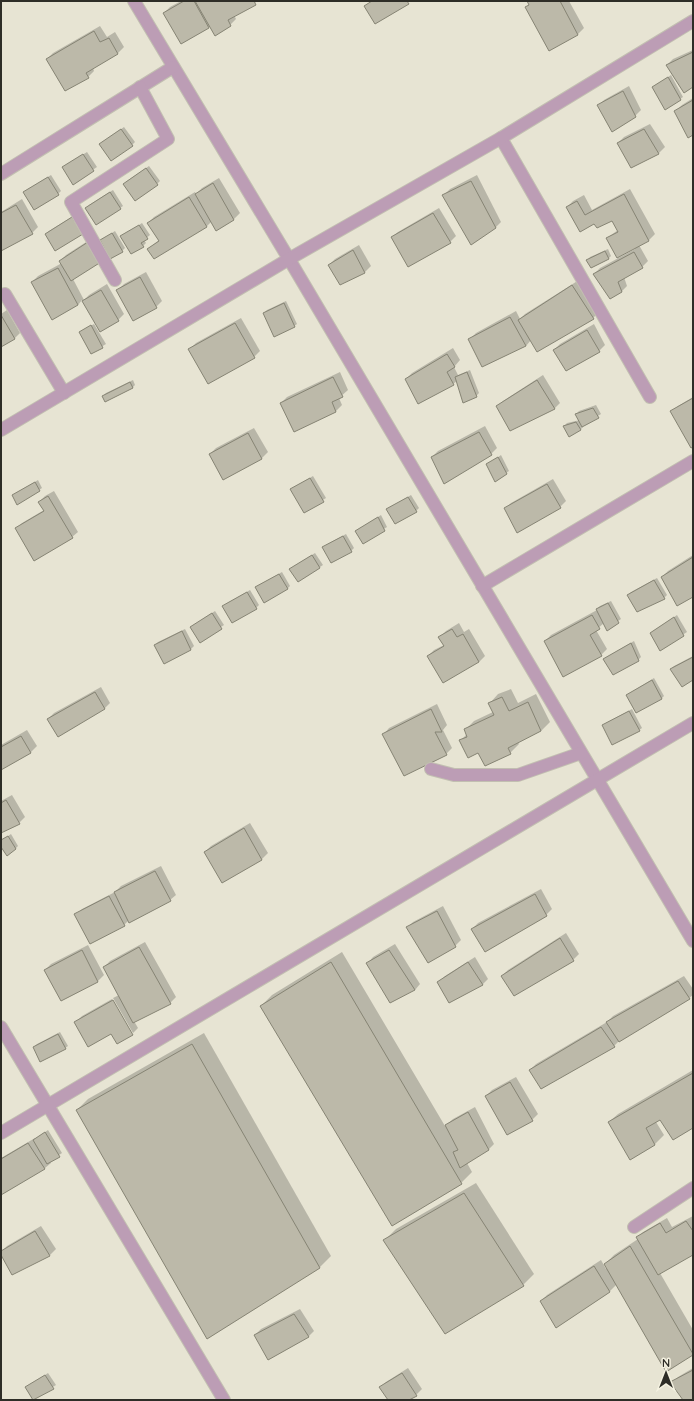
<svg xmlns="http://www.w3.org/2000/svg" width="694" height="1401" font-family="Quicksand,sans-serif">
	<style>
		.shadow { fill: #0003 }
		.building { fill: #bcb9a9; stroke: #868474 }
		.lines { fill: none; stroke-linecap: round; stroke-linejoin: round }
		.minor-casing { stroke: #c2bfb1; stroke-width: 14 }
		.minor { stroke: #bc9db5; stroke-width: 12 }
	</style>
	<rect width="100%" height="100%" fill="#e7e4d3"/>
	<!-- shadow -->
	<g class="shadow">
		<polygon points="181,1 258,1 234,15 236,19 230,25 210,26 181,42 164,13 170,7"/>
		<polygon points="528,1 569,1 584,28 578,34 550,49 526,7 530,4"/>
		<polygon points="100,26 107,37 115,32 124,47 118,53 93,68 94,71 88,77 66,90 47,59 53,53"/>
		<polygon points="693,50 693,86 667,65 673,59"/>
		<polygon points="671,75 683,97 680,99 653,87"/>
		<polygon points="629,86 641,110 635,116 598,106 604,100"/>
		<polygon points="693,98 693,134 676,111 682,105"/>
		<polygon points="650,124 665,147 659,153 631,167 618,143 624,137"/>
		<polygon points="124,127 135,142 132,145 103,142"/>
		<polygon points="87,152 97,167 73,183 66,165"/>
		<polygon points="149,166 160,181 157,184 127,181"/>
		<polygon points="51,175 61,191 58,194 27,190"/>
		<polygon points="477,175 501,222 495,228 444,195 450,189"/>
		<polygon points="219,178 240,213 234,219 216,229 212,221 207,226 154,258 148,249 159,240 148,223 154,217 195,192 196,194 202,188"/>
		<polygon points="630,189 655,234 649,240 639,245 648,261 642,267 624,277 627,286 621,292 594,274 600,268 635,249 634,248 607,238 618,230 612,219 595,223 567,207 573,201 584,195 592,210"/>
		<polygon points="113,190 123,206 120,208 89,205"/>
		<polygon points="22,199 38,227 32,233 1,250 1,212"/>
		<polygon points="439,208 456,236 450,242 392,237 398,232"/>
		<polygon points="75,215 85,230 46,234 49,231"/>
		<polygon points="142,223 150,235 144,240 146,243 143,246 122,236"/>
		<polygon points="115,231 125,248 122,251 101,240"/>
		<polygon points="94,237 73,279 84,300 89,295 107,284 124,314 118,320 100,331 82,300 78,305 32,282 38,276 62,263 60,261 66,255"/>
		<polygon points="359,245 371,266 365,272 340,283 329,265 335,259"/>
		<polygon points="608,249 611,256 608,259 588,260 590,257"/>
		<polygon points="146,272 162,301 156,307 133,319 118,290 124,284"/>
		<polygon points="579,280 599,312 593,318 531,340 526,346 470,339 476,333 516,311 520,319 525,314"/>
		<polygon points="286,301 297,324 294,326 264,313 267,310"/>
		<polygon points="7,310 20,333 14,339 1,346 1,314"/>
		<polygon points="241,318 260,351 254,357 190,349 196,343"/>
		<polygon points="94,324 106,344 91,353 83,330"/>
		<polygon points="594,324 605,345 599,351 554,350 560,344"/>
		<polygon points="453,348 460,360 454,367 458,375 470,370 479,393 476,396 457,381 453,384 406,379 412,373"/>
		<polygon points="340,372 348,390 339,398 342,405 336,411 294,431 281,403 287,397"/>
		<polygon points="543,375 560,403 555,408 497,407 503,401"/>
		<polygon points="133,380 135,385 132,388 103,396 106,393"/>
		<polygon points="693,397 693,445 672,411 678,406"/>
		<polygon points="596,405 601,414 582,426 583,427 580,430 564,426 567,423 580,420 576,414 579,411"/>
		<polygon points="485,426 497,448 491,454 445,483 432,457 438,451"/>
		<polygon points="254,428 268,452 262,458 223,479 210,454 216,448"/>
		<polygon points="501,455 509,471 506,473 487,465"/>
		<polygon points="313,476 326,498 304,512 291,489"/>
		<polygon points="553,479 566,501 560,507 505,509 511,503"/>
		<polygon points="38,480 42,488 39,490 16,493"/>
		<polygon points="54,491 78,532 72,537 16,529 22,523 44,510 39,502 45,496"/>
		<polygon points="411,495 419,508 416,511 387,509"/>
		<polygon points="381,515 387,527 363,542 356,531"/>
		<polygon points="346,534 354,548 351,551 326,545"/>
		<polygon points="315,553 323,565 298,581 290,569"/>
		<polygon points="693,555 693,596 662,577 668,571"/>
		<polygon points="282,572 290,586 287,589 256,587"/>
		<polygon points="657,578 667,595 664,598 628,595 631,592"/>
		<polygon points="250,590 259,605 256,608 226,604"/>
		<polygon points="611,601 621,619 607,629 604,623 596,630 607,649 601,655 545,641 551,635 597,610 597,609 600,606"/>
		<polygon points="215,611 224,625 200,641 191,627"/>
		<polygon points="677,615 687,632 660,649 654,631"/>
		<polygon points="459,623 464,632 469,629 485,656 479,662 428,656 434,650 444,645 440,637 446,631"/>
		<polygon points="185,629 194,646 191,649 164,662 155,645 158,642"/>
		<polygon points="634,641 641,657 638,660 604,659"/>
		<polygon points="693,656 693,679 671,669 674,666"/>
		<polygon points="654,678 664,696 662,698 627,695"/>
		<polygon points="101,687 110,703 104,709 48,719 54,713"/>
		<polygon points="511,689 518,703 536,694 550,722 541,731 518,742 519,744 510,753 479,752 460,741 467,734 465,730 474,721 493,712 490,703 498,694"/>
		<polygon points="437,704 447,725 443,730 452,748 446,754 384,734 389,728"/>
		<polygon points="632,709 642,728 639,730 603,725 606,723"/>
		<polygon points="27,730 37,746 31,752 1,769 1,745"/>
		<polygon points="12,795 25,817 19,823 1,832 1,801"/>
		<polygon points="250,823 268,853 262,859 223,882 205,852 211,846"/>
		<polygon points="11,834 18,846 15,849 1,845 1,841"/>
		<polygon points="161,866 176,895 170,900 129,920 124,925 76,915 82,909 115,892 121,886"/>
		<polygon points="541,889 552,909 546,915 472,929 478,923"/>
		<polygon points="443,906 461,940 455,946 429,962 407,928 413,922"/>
		<polygon points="566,933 579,954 573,960 514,995 502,976 508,970"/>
		<polygon points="145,942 176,997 170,1003 134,1021 138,1028 133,1033 113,998 119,995 104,967 110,961"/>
		<polygon points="395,944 420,984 415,990 368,963 373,957"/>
		<polygon points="88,945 104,975 98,981 61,1000 45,970 51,964"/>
		<polygon points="342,952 445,1126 453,1119 475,1107 494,1144 488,1150 467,1163 472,1172 461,1183 261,1006 272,995"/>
		<polygon points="475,957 488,979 482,985 439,982 445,976"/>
		<polygon points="684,976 693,989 693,995 689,998 620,1040 614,1046 530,1070 536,1064 607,1022 613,1016"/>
		<polygon points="112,999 131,1034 132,1034 117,1042 112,1033 76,1022 82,1016"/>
		<polygon points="60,1032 68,1046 65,1048 34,1047 37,1044"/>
		<polygon points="204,1033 331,1256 320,1267 208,1338 77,1110 88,1099"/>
		<polygon points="693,1070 693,1127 661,1118 656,1122 664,1135 655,1144 630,1158 609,1122 618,1114"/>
		<polygon points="516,1077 538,1114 532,1120 486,1096 492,1090"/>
		<polygon points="48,1130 62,1153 50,1161 51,1163 45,1168 1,1194 1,1158 35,1138 35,1139"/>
		<polygon points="476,1183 534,1274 523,1285 385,1240 396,1229"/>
		<polygon points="693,1216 693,1253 660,1273 693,1330 693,1354 617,1284 610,1291 556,1327 541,1301 547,1295 601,1260 606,1269 608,1268 605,1264 614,1255 638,1239 637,1238 643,1232 667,1218 672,1227"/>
		<polygon points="41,1226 56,1249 50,1255 13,1274 1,1252 7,1246"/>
		<polygon points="300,1309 314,1331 308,1337 255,1335 261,1329"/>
		<polygon points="408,1368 422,1389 416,1395 407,1400 389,1400 381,1387 386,1382"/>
		<polygon points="693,1368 693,1400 684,1400 672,1383 678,1377"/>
		<polygon points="48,1373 56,1385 34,1399 27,1387"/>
	</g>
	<!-- building -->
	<g class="building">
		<polygon points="184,1 194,1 209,28 181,44 163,13"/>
		<polygon points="195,1 254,1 256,5 228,20 231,26 215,36"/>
		<polygon points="372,1 407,1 409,4 375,24 364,6"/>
		<polygon points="527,1 560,1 578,35 549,51 525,7 529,5"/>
		<polygon points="94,31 100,42 109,38 118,54 86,73 89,78 65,91 46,59"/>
		<polygon points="693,52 693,87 684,93 666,65"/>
		<polygon points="668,77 681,100 665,110 652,87"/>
		<polygon points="623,91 636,117 612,132 597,105"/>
		<polygon points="693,100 693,135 688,138 674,111"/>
		<polygon points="121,129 133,146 111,161 99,144"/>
		<polygon points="644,129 659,154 631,168 617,143"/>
		<polygon points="83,154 94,171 73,185 62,167"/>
		<polygon points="146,168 158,185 135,201 123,184"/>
		<polygon points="48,177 59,195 34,210 23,192"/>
		<polygon points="471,181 496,228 471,245 442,195"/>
		<polygon points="213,183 234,220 216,231 195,194"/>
		<polygon points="110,192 121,209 96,225 85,208"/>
		<polygon points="624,194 649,241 617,258 606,238 618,232 612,221 597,228 594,224 580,232 566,207 577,201 585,215"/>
		<polygon points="189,197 207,227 154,259 147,249 159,241 147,223"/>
		<polygon points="16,205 33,234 1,251 1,213"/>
		<polygon points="433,213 451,243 408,267 391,237"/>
		<polygon points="72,217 83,234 55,251 45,234"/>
		<polygon points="139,225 148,239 141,243 144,247 131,254 120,236"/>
		<polygon points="112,233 123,252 110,259 100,240"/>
		<polygon points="88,242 101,262 71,281 59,261"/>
		<polygon points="353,250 365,273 340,285 328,265"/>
		<polygon points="605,251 609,259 591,268 586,260"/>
		<polygon points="634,252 643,268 618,282 622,292 610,299 593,274"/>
		<polygon points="58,268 78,305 52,320 31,282"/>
		<polygon points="140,277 157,308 133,321 116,290"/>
		<polygon points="572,285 594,319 537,352 518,320"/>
		<polygon points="101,290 119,321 100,332 82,301"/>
		<polygon points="284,303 295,327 274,337 263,313"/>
		<polygon points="1,315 15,339 1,347"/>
		<polygon points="510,317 526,346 482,367 468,339"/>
		<polygon points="235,323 255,358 208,384 188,349"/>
		<polygon points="91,325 103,348 91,354 79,332"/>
		<polygon points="587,330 600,352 566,371 553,350"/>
		<polygon points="447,354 455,367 447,372 454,385 418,404 405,379"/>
		<polygon points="467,372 477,397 463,403 455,377"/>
		<polygon points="333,377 343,397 332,402 336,412 294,432 280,403"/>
		<polygon points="537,380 555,409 510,431 496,406"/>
		<polygon points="130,382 133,388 105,402 102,396"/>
		<polygon points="693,398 693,447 691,448 670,411"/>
		<polygon points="593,408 599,418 582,427 575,414"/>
		<polygon points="576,422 581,430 569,437 563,426"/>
		<polygon points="479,432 492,455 444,484 431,457"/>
		<polygon points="248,433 262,459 223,480 209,454"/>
		<polygon points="498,457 507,474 495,482 486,464"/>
		<polygon points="310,478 324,502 304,513 290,489"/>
		<polygon points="35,482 40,491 17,505 12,495"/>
		<polygon points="547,484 561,508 517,533 504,508"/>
		<polygon points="48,496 73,538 34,561 15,528 44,511 38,502"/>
		<polygon points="408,497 417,512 395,524 386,509"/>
		<polygon points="378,517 385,531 363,544 355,531"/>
		<polygon points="343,536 352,552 331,563 322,547"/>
		<polygon points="312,555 320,568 298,582 289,569"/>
		<polygon points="693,557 693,597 677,606 661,577"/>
		<polygon points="279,574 288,589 264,603 255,587"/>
		<polygon points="654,580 665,599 637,612 627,595"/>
		<polygon points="247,592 257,609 232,623 222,606"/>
		<polygon points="608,603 619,623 607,631 596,609"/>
		<polygon points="212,613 222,629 200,643 190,627"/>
		<polygon points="592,615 600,629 590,635 602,656 563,677 544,641"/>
		<polygon points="674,617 684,636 660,651 650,633"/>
		<polygon points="452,629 457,637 463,634 479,662 443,683 427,656 444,646 438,637"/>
		<polygon points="182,631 191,650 164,664 154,645"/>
		<polygon points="631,643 639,661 613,675 603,659"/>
		<polygon points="693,657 693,680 682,687 670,669"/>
		<polygon points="652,680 662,699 636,713 626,695"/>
		<polygon points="95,692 105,709 58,737 47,719"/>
		<polygon points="502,697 509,711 528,702 541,731 508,748 511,754 485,766 478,753 468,758 459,740 467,737 464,729 494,715 488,703"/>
		<polygon points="431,709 442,732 435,732 447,755 404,776 382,734"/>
		<polygon points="629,711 640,731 612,745 602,725"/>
		<polygon points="21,736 31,753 1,770 1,747"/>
		<polygon points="6,800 20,824 1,833 1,803"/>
		<polygon points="244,828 262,860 222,883 204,852"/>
		<polygon points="8,836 16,849 7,856 1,847 1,840"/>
		<polygon points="155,871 171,901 129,923 114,892"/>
		<polygon points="535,894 547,916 485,952 471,929"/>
		<polygon points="109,896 125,926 90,944 74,914"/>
		<polygon points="437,911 456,947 428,963 406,927"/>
		<polygon points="560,938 574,961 514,996 501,976"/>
		<polygon points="139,947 171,1004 133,1023 103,967"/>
		<polygon points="82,950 98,982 61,1001 44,970"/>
		<polygon points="389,950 415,990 390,1003 366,963"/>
		<polygon points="331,962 462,1184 392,1226 260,1006"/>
		<polygon points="468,962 483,985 449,1003 437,982"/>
		<polygon points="678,981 690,999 619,1042 606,1022"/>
		<polygon points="113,1000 133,1035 117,1044 111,1034 88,1047 74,1022"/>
		<polygon points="601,1027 615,1047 541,1089 529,1070"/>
		<polygon points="58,1034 66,1049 40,1062 33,1047"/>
		<polygon points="192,1044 320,1268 207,1339 76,1110"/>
		<polygon points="693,1073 693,1128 673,1140 660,1120 646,1128 655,1145 630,1160 608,1122"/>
		<polygon points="510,1082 533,1121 507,1135 485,1096"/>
		<polygon points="468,1112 489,1150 460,1168 453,1152 458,1150 445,1125"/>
		<polygon points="45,1132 60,1157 47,1164 33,1140"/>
		<polygon points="28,1143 45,1169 1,1195 1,1159"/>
		<polygon points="464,1193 524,1286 445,1334 383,1240"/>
		<polygon points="686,1221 693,1231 693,1255 658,1275 636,1237 660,1223 666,1233"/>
		<polygon points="35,1231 50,1256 12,1275 1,1255 1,1251"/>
		<polygon points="630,1246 693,1354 693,1355 666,1372 604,1264"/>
		<polygon points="594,1266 610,1292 556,1328 540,1301"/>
		<polygon points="294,1314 309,1337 268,1360 254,1335"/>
		<polygon points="693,1370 693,1400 683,1400 670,1382"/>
		<polygon points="402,1373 417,1396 409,1400 388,1400 379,1387"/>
		<polygon points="45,1375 54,1389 33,1400 25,1387"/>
	</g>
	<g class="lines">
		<!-- minor casing -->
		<g class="minor-casing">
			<g id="minor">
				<polyline points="134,1 289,259 693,941"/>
				<polyline points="501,138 650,397"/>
				<polyline points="1,174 173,67"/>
				<polyline points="115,280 71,202 168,139 140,87"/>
				<polyline points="5,294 64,393"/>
				<polyline points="1,430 289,259 501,138 693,21"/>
				<polyline points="482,586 693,461"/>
				<polyline points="431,769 454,775 518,775 581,753"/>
				<polyline points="1,1027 224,1400"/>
				<polyline points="1,1133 693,723"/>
				<polyline points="634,1227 693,1188"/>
			</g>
		</g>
		<!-- minor -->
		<use href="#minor" class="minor"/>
	</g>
	<!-- border -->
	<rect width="694" height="1401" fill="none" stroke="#2e2d27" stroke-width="4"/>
	<!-- north arrow -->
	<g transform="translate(666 1373)" stroke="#f4f1e0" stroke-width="3" paint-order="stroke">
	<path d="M0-3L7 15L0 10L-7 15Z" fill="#2e2d27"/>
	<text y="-6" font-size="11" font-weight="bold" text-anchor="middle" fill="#2e2d27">N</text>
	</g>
</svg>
